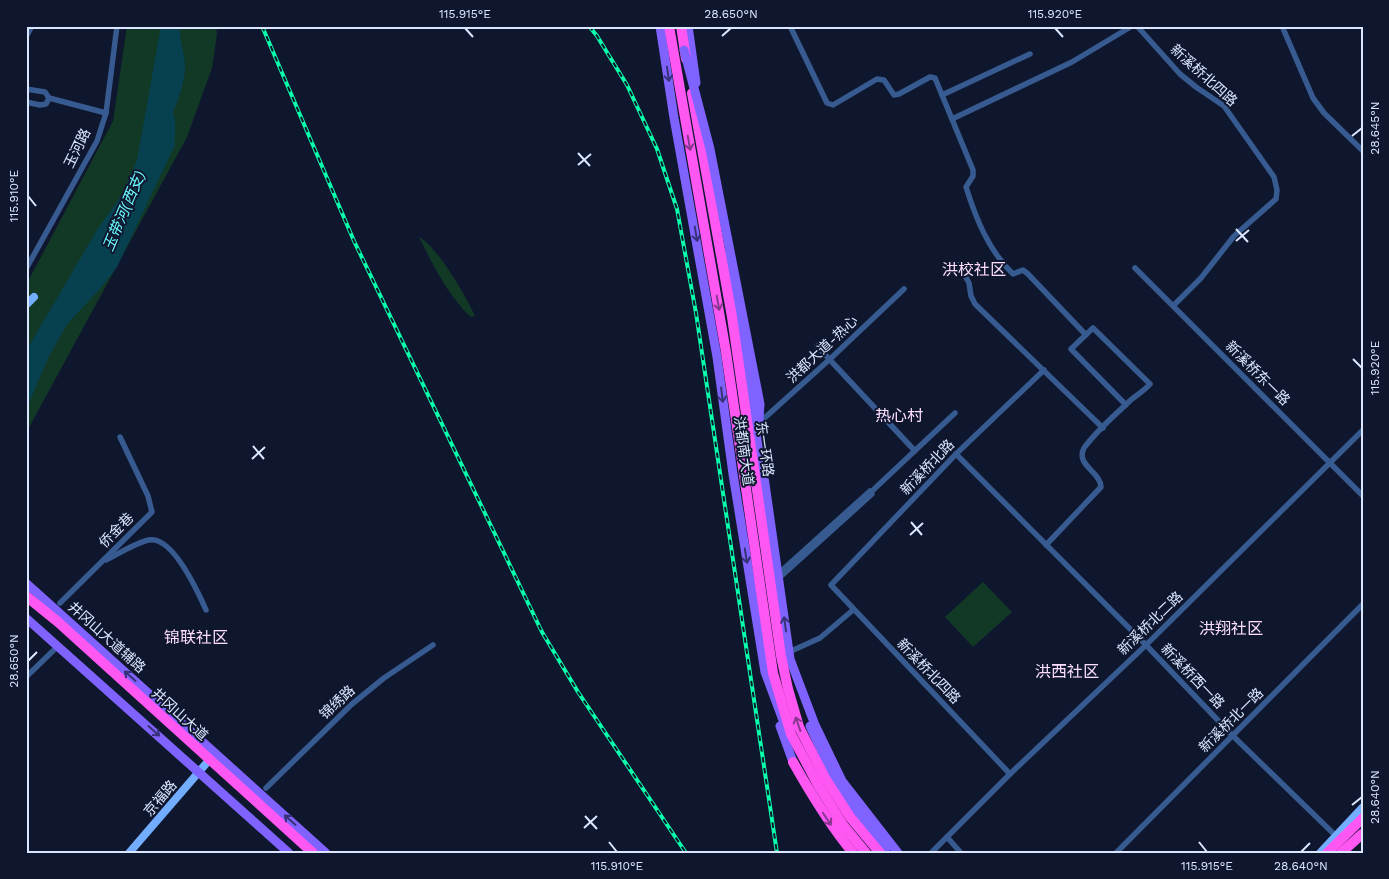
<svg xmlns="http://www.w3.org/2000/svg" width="1389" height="879" font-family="'Work Sans','Noto Sans SC',sans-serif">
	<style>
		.green { fill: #123826 }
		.water { fill: #07414f }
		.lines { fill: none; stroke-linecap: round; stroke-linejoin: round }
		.street { stroke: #375b90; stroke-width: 5.5 }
		.secondary { stroke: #73adff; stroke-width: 8 }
		.primary { stroke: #8063ff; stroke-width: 9 }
		.highway { stroke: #ff57f1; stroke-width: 10 }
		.rail-casing { stroke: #08ffab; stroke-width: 4 }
		.rail { stroke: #0f172e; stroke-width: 2; stroke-dasharray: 5.5; stroke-linecap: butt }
		.primary-bridge { stroke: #8063ff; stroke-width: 9 }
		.highway-bridge { stroke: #ff57f1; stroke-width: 10 }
		.oneway { stroke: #373277 }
		.oneway2 { stroke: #873790 }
		.ticks { fill: none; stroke: #dce7ff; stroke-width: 2 }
		.labels { text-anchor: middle; stroke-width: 4; stroke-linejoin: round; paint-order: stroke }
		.street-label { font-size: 14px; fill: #dce7ff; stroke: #0f172e }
		.water-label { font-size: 15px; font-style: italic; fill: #6afbff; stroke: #0f172e }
		.quarter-label { font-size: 16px; fill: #fddeff; stroke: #0f172e }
		.neatline { fill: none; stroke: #dce7ff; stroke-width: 2 }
		.ticks-label { font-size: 12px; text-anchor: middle; fill: #dce7ff }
	</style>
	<rect width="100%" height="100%" fill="#0f172e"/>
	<!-- green -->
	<g class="green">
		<polygon points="127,26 216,26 217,34 212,68 187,137 26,433 26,285 113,121"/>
		<path d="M419 237C437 246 466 296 475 316L471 317C448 296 433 265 419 237Z"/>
		<polygon points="983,582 1012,612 973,647 945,617"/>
	</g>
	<!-- water -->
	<path class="water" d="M161 26H180C179 41 186 56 185 70 184 85 178 99 173 113 177 122 174 134 175 145L117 267 100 289 68 323 49 356 26 410V351L97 230 123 193 137 160Z"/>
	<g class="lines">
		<!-- street -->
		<g class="street">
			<path d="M790 26 827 103 833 105 877 79 884 80 894 95 899 94 930 77 935 78 973 170V176L966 187C976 219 989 251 1013 274L1023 270 1028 274 1086 335"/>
			<polyline points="1137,26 1180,74 1196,87 1224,106 1274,177 1277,190 1276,199 1234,236 1201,278 1174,305"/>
			<polyline points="1282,26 1313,98 1324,113 1363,151"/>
			<polyline points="26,37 32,26"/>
			<polyline points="26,89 45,92 49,98 46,104 40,105 26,102"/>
			<polyline points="942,95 1030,54"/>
			<polyline points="49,98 106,113"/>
			<polyline points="952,119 1072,62 1132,26"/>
			<polyline points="959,265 969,283 971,296 975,304 1103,428"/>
			<polyline points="1135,268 1363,496"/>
			<polyline points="26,269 97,141 106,113 117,26"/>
			<polyline points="817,346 915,451"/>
			<polyline points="759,423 830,359 904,289"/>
			<polyline points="956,454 1146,645 1233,736 1337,837"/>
			<polyline points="871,492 955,413"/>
			<path d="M1046 545 1101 487C1101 472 1075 465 1084 448 1097 430 1116 414 1132 399 1138 394 1144 391 1150 384L1093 328 1071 349 1126 405"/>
			<path d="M106 560C118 554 137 542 149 540 173 536 198 592 206 610"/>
			<polyline points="778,574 870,491 872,494 778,579"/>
			<polyline points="60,603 152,512 148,496 120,437"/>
			<polyline points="789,652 820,638 853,610"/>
			<polyline points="26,677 58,646"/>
			<polyline points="1010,774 831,585 956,454 1044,370"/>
			<polyline points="266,788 352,704 384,678 433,645"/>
			<polyline points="947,837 961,853"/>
			<polyline points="931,853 1010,774 1146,645 1363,430"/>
			<polyline points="1116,853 1363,604"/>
		</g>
		<!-- secondary -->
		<g class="secondary">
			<polyline points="26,305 34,297"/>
			<polyline points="129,853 210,759"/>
			<polyline points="1320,853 1363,807"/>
		</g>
		<!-- primary -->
		<g class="primary">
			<polyline points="660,26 674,118 717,357 733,474 765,672 787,731"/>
			<polyline points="688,26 696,83"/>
			<polyline points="726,255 758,435 790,659 815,725 842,781 898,853"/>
			<polyline points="26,583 326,853"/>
			<polyline points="26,618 289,853"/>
			<polyline points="780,726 793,762"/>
			<polyline points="810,726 836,783 865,823 886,848"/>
		</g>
		<!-- highway -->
		<g class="highway">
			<polyline points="681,26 686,59"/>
			<polyline points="692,93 732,317 781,656 788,689 799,727 825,778 850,817 880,853"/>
			<polyline points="26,596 58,622 313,853"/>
			<path d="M793 762C811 794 829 824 853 853"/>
		</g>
		<!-- rail casing -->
		<g class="rail-casing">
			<g id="rail">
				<polyline points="262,26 354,241 542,632 578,692 686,853"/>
				<polyline points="589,26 597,36 627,85 657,149 677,209 696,313 777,853"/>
			</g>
		</g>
		<!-- rail -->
		<use href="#rail" class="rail"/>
		<!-- primary-bridge -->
		<polyline class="primary-bridge" points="684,50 710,149 760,404 758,434"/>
		<!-- highway-bridge -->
		<g class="highway-bridge">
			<polyline points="669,26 726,352 773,673 791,734 818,785 843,825 866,853"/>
			<polyline points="1327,853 1363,818"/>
			<polyline points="1341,853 1362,834"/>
		</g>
	</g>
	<!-- one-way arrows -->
	<defs><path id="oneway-shaft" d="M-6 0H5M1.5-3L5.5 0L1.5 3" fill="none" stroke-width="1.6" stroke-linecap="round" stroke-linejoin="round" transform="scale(1.25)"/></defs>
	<g class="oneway">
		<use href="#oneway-shaft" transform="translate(668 74) rotate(82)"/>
		<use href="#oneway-shaft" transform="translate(696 234) rotate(80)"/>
		<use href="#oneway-shaft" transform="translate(722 395) rotate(83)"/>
		<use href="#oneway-shaft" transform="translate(746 556) rotate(81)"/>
		<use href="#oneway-shaft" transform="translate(785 624) rotate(-98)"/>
		<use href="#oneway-shaft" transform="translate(130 676) rotate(-138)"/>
		<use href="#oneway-shaft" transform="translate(154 731) rotate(42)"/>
		<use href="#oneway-shaft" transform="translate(290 820) rotate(-138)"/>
	</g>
	<g class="oneway2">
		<use href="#oneway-shaft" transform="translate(689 143) rotate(80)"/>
		<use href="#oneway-shaft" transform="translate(718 303) rotate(80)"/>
		<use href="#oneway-shaft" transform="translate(798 724) rotate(-109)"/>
		<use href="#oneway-shaft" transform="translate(827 819) rotate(56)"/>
	</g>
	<!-- ticks -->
	<path class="ticks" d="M465 28 473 37M1055 28 1063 37M722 36 731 28M1352 136 1362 128M578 153 590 166M578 165 591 154M28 196 36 206M1236 229 1248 242M1236 241 1249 230M1353 359 1362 368M253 446 264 459M252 459 265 447M911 522 922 535M910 535 923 523M28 661 37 652M1352 805 1362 797M585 816 597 829M584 828 597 816M609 842 617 852M1199 842 1207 852M1301 852 1310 843"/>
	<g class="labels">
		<!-- street labels -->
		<g class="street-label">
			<text transform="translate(1204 75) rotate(42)" y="5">新溪桥北四路</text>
			<text transform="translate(77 148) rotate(-64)" y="5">玉河路</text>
			<text transform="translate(822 349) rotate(-43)" y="5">洪都大道-热心</text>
			<text transform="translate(1258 373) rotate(45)" y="5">新溪桥东一路</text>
			<text transform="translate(765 449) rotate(82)" y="5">东一环路</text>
			<text transform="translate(744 451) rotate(82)" y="5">洪都南大道</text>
			<text transform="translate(927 467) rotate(-46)" y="5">新溪桥北路</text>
			<text transform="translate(116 530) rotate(-45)" y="5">侨金巷</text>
			<text transform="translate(1150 623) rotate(-44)" y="5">新溪桥北二路</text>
			<text transform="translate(107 637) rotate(42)" y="5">井冈山大道辅路</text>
			<text transform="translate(929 671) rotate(46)" y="5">新溪桥北四路</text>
			<text transform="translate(1193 676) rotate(46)" y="5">新溪桥西一路</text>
			<text transform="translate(337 702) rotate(-43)" y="5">锦绣路</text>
			<text transform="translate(180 714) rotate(42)" y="5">井冈山大道</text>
			<text transform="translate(1231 720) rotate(-45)" y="5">新溪桥北一路</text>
			<text transform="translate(160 798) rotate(-49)" y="5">京福路</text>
		</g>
		<!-- water labels -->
		<g class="water-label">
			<text transform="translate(124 211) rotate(-67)" y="5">玉带河(西支)</text>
		</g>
		<!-- quarter labels -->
		<g class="quarter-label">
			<text x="974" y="275">洪校社区</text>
			<text x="899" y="421">热心村</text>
			<text x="1231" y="634">洪翔社区</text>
			<text x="196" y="643">锦联社区</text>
			<text x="1067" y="677">洪西社区</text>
		</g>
	</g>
	<!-- border -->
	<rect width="1389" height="879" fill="none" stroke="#0f172e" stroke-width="55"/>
	<rect x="28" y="28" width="1334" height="824" class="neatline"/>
	<g class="ticks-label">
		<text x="465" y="18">115.915°E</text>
		<text x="731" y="18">28.650°N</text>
		<text x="1055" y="18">115.920°E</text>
		<text transform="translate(1375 128) rotate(-90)" y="4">28.645°N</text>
		<text transform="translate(14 196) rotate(-90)" y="4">115.910°E</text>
		<text transform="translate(1375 368) rotate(-90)" y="4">115.920°E</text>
		<text transform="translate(14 661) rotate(-90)" y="4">28.650°N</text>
		<text transform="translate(1375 797) rotate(-90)" y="4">28.640°N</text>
		<text x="617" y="870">115.910°E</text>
		<text x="1207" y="870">115.915°E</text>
		<text x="1301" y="870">28.640°N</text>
	</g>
</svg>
